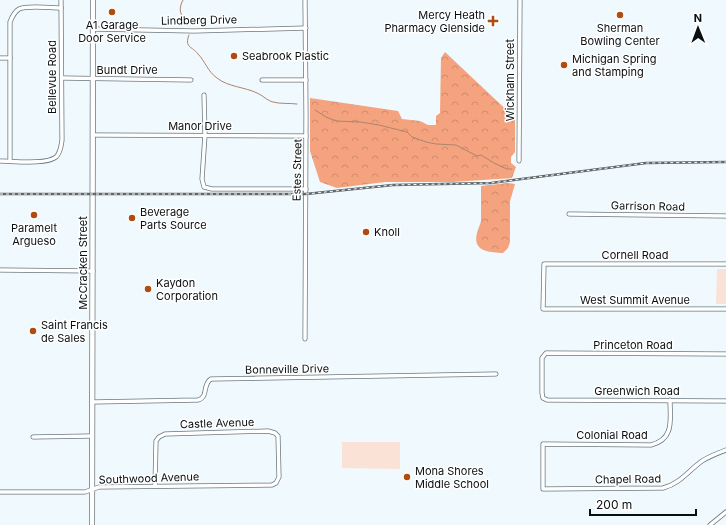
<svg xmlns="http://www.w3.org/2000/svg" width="726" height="525" font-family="Inter,sans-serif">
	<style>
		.green { fill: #fbe2d7 }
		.forest { fill: url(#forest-crowns) }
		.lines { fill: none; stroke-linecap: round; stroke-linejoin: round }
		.stream { stroke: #af836e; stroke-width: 1 }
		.minor-casing { stroke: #6a787e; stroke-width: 5 }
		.tertiary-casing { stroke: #6a787e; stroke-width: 6 }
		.minor { stroke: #fff; stroke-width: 3.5 }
		.tertiary { stroke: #fff; stroke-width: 4.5 }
		.rail-casing { stroke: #606769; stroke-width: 2.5 }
		.rail { stroke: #fff; stroke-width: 1; stroke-dasharray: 3; stroke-linecap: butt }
		.poi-dot { fill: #af4c13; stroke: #fff; stroke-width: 1.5 }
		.labels { text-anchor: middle; stroke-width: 3; stroke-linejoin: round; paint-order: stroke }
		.poi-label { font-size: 11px; fill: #090e10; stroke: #fff; text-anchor: start }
		.street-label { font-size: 11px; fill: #090e10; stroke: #fff }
	</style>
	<defs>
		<pattern id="forest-crowns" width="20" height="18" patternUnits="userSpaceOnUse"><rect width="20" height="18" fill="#f4a37e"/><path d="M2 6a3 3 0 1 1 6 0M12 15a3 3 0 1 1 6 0" fill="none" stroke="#d08b6c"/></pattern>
	</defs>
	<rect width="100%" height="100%" fill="#f0f9fd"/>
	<!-- green -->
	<g class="green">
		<polygon points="717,269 726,269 726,304 716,304"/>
		<polygon points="342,442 400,442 400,469 342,468"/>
	</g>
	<!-- forest -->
	<g class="forest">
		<polygon points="445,52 515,118 515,152 511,157 511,163 516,167 512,178 452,182 385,182 337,188 320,182 310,151 310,98 398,111 402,119 420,121 428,125 436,125 436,116 440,113 441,58"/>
		<path d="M508 183 515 184 510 201V242L508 248 503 253C490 252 472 252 477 233 478 229 480 225 481 221 481 209 481 198 481 186Z"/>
	</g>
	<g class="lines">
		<!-- stream -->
		<g class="stream">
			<path d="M183 0C178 9 180 15 187 23"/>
			<path d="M189 35C184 48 192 46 198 54 205 61 208 72 217 78 228 87 245 87 257 93 262 95 268 101 273 102 280 104 290 103 297 104"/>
			<polyline points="315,110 326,117 336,121 360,122 379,125 407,132 412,137 426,142 436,144 456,145 477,156 481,155 494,163 507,169 512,169"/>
		</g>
		<!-- minor casing -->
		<g class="minor-casing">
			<g id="minor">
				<polyline points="305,0 306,114 305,339"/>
				<polyline points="93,29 194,31 306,28"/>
				<polyline points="0,58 10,58"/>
				<polyline points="62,78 191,80"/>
				<polyline points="262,80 306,80"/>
				<polyline points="204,95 205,135 202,179 204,187 212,189 306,189"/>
				<polyline points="93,135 306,136"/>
				<path d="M0 161C13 161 46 165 56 157 61 152 61 146 62 140L61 0"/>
				<path d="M10 161V22C12 17 14 12 19 9 28 5 50 8 61 8"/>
				<polyline points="519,161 520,0"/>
				<polyline points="569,214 726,216"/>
				<polyline points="726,264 544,264 543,309 726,309"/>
				<polyline points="0,270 93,271"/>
				<polyline points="726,354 546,353 542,358 542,393 543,398 547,400 726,401"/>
				<path d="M670 400C670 419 675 439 651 445L543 444V489L663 488C681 483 688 471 702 461 710 456 718 453 726 450"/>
				<path d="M93 402 198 400C209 397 202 384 211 379L496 374"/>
				<polyline points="33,437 92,436"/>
				<polyline points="0,492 85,492 99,487 272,485 276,483 279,477 278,436 275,433 268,431 165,434 159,437 156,441 155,486"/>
				<polyline points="710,525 726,512"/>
			</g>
		</g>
		<!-- tertiary casing -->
		<g class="tertiary-casing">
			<path id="tertiary" d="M92 525C93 350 92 175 93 0"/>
		</g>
		<!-- minor -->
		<use href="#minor" class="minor"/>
		<!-- tertiary -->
		<use href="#tertiary" class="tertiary"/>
		<!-- rail casing -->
		<g class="rail-casing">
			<polyline id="rail" points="0,194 306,194 393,185 491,183 646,163 726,162"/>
		</g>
		<!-- rail -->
		<use href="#rail" class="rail"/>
	</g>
	<!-- markers -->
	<g class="poi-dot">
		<circle cx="112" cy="12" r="4"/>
		<circle cx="620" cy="15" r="4"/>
		<path d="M491 15h4v4h4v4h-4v4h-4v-4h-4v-4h4z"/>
		<circle cx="234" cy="56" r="4"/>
		<circle cx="564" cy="65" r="4"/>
		<circle cx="34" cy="215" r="4"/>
		<circle cx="132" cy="218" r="4"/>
		<circle cx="366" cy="232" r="4"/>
		<circle cx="148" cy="289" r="4"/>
		<circle cx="33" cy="331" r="4"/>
		<circle cx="407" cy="477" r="4"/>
	</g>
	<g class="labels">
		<!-- poi labels -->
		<g class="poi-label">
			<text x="485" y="19" text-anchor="end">Mercy Heath<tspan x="485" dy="13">Pharmacy Glenside</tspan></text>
			<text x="112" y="29" text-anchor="middle">A1 Garage<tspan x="112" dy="13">Door Service</tspan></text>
			<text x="620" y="32" text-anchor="middle">Sherman<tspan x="620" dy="13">Bowling Center</tspan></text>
			<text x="242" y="60">Seabrook Plastic</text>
			<text x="572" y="63">Michigan Spring<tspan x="572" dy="13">and Stamping</tspan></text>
			<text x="140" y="216">Beverage<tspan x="140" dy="13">Parts Source</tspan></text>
			<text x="34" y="232" text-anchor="middle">Paramelt<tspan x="34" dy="13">Argueso</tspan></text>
			<text x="374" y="236">Knoll</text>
			<text x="156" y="287">Kaydon<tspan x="156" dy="13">Corporation</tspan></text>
			<text x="41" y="329">Saint Francis<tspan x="41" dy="13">de Sales</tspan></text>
			<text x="415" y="475">Mona Shores<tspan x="415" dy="13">Middle School</tspan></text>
		</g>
		<!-- street labels -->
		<g class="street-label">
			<text transform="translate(199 20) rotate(-1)" y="4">Lindberg Drive</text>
			<text x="127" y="74">Bundt Drive</text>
			<text transform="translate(52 77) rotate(-90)" y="4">Bellevue Road</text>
			<text transform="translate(510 80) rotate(-90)" y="4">Wickham Street</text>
			<text x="200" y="130">Manor Drive</text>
			<text transform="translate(297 170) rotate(-89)" y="4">Estes Street</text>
			<text transform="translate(648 206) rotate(1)" y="4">Garrison Road</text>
			<text x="635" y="259">Cornell Road</text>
			<text transform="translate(83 263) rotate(-90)" y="4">McCracken Street</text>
			<text x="635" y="304">West Summit Avenue</text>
			<text x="633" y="349">Princeton Road</text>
			<text transform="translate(287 369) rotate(-1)" y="4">Bonneville Drive</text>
			<text x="637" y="395">Greenwich Road</text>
			<text transform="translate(217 423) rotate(-2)" y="4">Castle Avenue</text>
			<text x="612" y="439">Colonial Road</text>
			<text transform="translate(149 478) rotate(-2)" y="4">Southwood Avenue</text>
			<text transform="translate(628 479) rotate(-1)" y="4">Chapel Road</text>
		</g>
	</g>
	<!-- north arrow -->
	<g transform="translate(698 28) rotate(359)" stroke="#ffffff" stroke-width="3" paint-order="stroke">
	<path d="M0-3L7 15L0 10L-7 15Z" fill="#090e10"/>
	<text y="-6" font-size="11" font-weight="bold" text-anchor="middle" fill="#090e10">N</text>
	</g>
	<!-- scale -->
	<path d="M590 509v6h106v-6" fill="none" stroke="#090e10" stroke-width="2"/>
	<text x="596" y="509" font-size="12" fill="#090e10" stroke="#ffffff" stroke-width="3" paint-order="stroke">200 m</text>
</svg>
